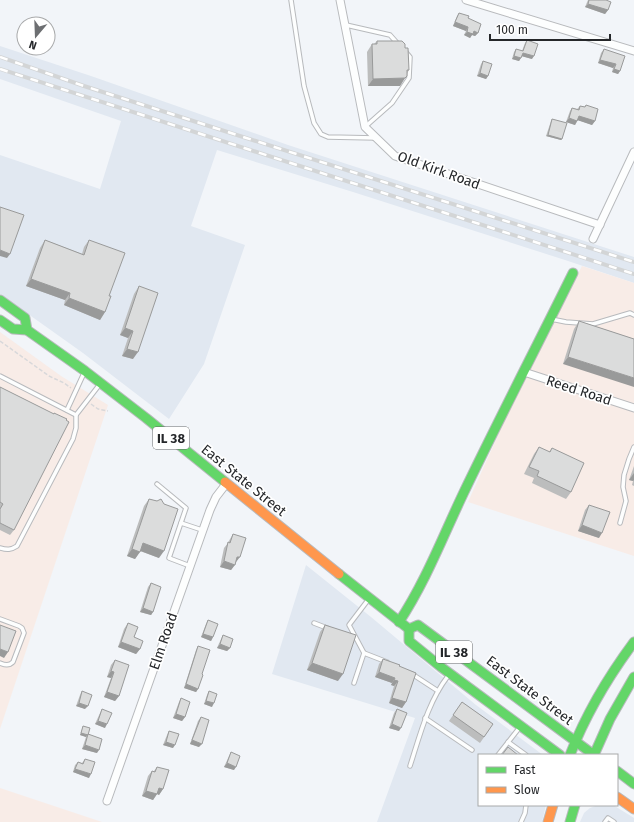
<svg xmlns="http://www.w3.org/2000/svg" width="634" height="822" font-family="'Fira Sans',sans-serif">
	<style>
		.built { fill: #e1e8f1 }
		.industrial { fill: #f8ece7 }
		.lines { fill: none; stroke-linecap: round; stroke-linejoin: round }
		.lane-casing { stroke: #b8babd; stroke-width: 5.5 }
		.street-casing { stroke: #b8babd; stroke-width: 9 }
		.fast-casing { stroke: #b8babd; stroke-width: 11 }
		.slow-casing { stroke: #b8babd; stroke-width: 11 }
		.path { stroke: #d8d8da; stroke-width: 1.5; stroke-dasharray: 4 2; stroke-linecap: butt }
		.lane { stroke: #fdfefe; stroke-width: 3.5 }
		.street { stroke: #fdfefe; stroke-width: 7 }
		.fast { stroke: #63d668; stroke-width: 9 }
		.slow { stroke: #ff974d; stroke-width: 9 }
		.rail-casing { stroke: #d3d5d6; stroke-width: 4 }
		.rail { stroke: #fff; stroke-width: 2.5; stroke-dasharray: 8; stroke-linecap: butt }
		.wall { fill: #bcbdbd }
		.shaded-wall { fill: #999a9a }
		.building { fill: #dbdcdc; stroke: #999a9a }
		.labels { text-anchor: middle; stroke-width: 3.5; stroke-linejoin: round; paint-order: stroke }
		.shield { fill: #fff; stroke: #66686a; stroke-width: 1 }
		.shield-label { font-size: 13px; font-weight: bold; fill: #25272a }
		.street-label { font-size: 14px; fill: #25272a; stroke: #fff }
	</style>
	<rect width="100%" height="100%" fill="#f2f5f9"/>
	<!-- built -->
	<g class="built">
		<polygon points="0,46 91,76 288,145 634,257 634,283 565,260 353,192 217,150 191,226 245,245 204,364 169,419 83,353 0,294 0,155 100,189 121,121 0,79"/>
		<polygon points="306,565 371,617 476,705 543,755 479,755 479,805 546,805 542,822 377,822 415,718 272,674"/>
		<polygon points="598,805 613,805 634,818 634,822 580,822 584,813 590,808"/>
	</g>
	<!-- industrial -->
	<g class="industrial">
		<polygon points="582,266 634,283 634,556 468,502 524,377"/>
		<polygon points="0,332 61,376 108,405 0,729"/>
		<polygon points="0,788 102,822 0,822"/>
	</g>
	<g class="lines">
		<!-- lane casing -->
		<g class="lane-casing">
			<g id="lane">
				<polyline points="291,0 304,86 314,123 321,134 328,137 376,138"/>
				<polyline points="346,25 390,35 398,44"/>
				<polyline points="366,126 392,103 409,78 410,57 405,51"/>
				<polyline points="551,319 566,322 593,324 630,313 634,315"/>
				<polyline points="0,376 76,415"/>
				<polyline points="67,410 84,373"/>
				<polyline points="157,484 186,508 169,558 190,566"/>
				<polyline points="181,523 202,530"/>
				<polyline points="620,523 626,501 623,487 624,475 629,459 634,447"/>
				<path d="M0 548C7 550 11 550 17 546L73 439 76 428V415L100 384"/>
				<path d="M0 619 19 626 22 628 24 633 13 662C9 666 5 665 0 663"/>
				<polyline points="314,623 327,628"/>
				<polyline points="364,653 387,662"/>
				<polyline points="412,674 438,691"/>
				<polyline points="354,683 364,653 349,625 368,600"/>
				<polyline points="425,718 472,750"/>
				<polyline points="508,742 526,755"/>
				<polyline points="498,755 520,727"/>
				<path d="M410 766C420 735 428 702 448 676"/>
				<polyline points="521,822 525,813 526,805"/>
				<polyline points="605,822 608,818 614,822"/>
			</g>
		</g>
		<!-- street casing -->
		<g class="street-casing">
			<g id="street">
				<polyline points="340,0 365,127 395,156 600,225"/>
				<polyline points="466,0 634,51"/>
				<polyline points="593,239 634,152"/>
				<polyline points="524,372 634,408"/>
				<polyline points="107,801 210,510 216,497 226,484"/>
			</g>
		</g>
		<!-- fast casing -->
		<g class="fast-casing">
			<g id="fast">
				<polyline points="0,300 25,318 27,330"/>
				<polyline points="0,320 13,329 27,330 85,371 146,418 225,482"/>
				<polyline points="339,574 409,629"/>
				<path d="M399 622C426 581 443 536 464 492 499 419 537 346 573 273"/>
				<polyline points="409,629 418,625 594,755"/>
				<polyline points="409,629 409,641 441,667 560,755"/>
				<path d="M570 755C586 714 608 677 634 642"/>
				<polyline points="594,755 610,719 634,677"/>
				<polyline points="617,771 634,784"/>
				<polyline points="570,822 575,805"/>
			</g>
		</g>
		<!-- slow casing -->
		<g class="slow-casing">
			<g id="slow">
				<polyline points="225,482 339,574"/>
				<polyline points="617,797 634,809"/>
				<polyline points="548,822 553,805"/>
			</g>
		</g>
		<!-- path -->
		<g class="path">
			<polyline points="0,341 49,376 64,383 71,388"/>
			<polyline points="91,404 98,409 108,411"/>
		</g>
		<!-- lane -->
		<use href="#lane" class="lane"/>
		<!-- street -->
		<use href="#street" class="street"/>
		<!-- fast -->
		<use href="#fast" class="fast"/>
		<!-- slow -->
		<use href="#slow" class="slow"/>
		<!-- rail casing -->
		<g class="rail-casing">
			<g id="rail">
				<polyline points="0,57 84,86 634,262"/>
				<polyline points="0,69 634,274"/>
			</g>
		</g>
		<!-- rail -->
		<use href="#rail" class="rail"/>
	</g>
	<!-- wall -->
	<g class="wall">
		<polygon points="588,0 606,0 608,10 605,14 585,7"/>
		<polygon points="459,13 468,18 478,33 475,36 472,35 470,38 464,35 466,31 453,26 457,16"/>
		<polygon points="527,40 532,59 522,56 519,61 512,59 514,52 516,49 522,51 525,43"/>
		<polygon points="377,41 405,48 409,70 400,86 368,86 367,52 372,44 374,44"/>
		<polygon points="604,49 620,71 618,74 612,72 613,68 598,63 601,53"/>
		<polygon points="483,61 488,76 486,79 477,76 481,64"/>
		<polygon points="586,105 595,121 592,125 578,120 575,125 566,122 570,111 572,108 577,109 580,106 585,107"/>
		<polygon points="552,119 562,139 561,140 546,136 551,121"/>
		<polygon points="45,240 82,254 84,247 89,240 109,296 105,312 100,320 64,305 65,300 26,286 40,248"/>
		<polygon points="139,286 133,359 122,356 128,338 120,335 134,294"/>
		<polygon points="579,321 634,339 563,364 574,329"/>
		<polygon points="0,387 14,530 10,535 0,530"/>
		<polygon points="539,447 549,452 552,448 571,492 566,499 532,483 534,478 524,474 534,454"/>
		<polygon points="634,466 634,486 632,485 633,481 629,480"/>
		<polygon points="149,499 157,501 159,558 140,551 135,559 127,556 144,506"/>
		<polygon points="589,505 599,538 578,531 585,510"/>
		<polygon points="233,534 236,562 231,570 220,567 224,548 228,543 230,539"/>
		<polygon points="151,583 153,612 151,615 140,612 148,587"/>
		<polygon points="208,620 213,637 211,641 201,637 206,624"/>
		<polygon points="128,623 140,649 136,654 118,647 124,629"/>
		<polygon points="325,625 338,681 307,670 320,632"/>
		<polygon points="223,635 230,648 227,651 217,648 221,639"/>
		<polygon points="198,646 202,674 198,689 196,692 184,688 196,650"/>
		<polygon points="383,659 399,666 406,702 402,708 389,703 394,686 391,685 392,683 375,677 379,664"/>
		<polygon points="115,660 119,696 115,701 104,697 111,678 107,677 111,665"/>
		<polygon points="82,691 85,709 76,706 80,695"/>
		<polygon points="209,691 212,707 204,704 207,695"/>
		<polygon points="181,698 185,717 182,721 173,718 179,702"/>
		<polygon points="462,702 493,724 480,743 449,721"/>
		<polygon points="102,709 105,728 95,724 100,713"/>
		<polygon points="397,709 399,731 389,728 394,713"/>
		<polygon points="201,717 199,747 190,744 198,721"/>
		<polygon points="83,726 88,734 97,753 82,749 86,737 80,735"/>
		<polygon points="169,731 173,748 163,745 167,735"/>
		<polygon points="231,752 234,770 224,767 229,756"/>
		<polygon points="85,759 89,778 73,772 75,765 78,762 82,763"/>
		<polygon points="157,767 163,789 159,795 157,794 153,800 142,796 148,776 152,771 154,771"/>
	</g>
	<!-- shaded-wall -->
	<g class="shaded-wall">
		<polygon points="588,4 608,10 605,14 585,7"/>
		<polygon points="455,22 468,27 466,31 453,26"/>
		<polygon points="474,31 478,33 475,36 472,35 470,38 464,35 467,32"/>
		<polygon points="523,53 534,56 532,59 521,56"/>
		<polygon points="514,56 521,58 519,61 512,59"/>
		<polygon points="600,60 616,64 613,68 598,63"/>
		<polygon points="614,69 620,71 618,74 612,72"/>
		<polygon points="480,73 488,76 486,79 477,76"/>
		<polygon points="405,78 400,86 368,86 373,79"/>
		<polygon points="579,116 595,121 592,125 577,120"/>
		<polygon points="569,118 577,121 575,125 566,122"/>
		<polygon points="548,135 562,139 561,140 546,136"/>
		<polygon points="0,250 10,254 7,258 0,256"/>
		<polygon points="31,279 70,293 65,300 26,286"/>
		<polygon points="69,298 105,312 100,320 64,305"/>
		<polygon points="125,328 133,331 128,338 120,335"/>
		<polygon points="127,349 138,352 133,359 122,356"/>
		<polygon points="568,357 634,378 634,387 563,364"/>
		<polygon points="634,473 634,480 633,481 629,480"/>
		<polygon points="582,525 602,533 599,538 578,531"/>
		<polygon points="143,543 164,551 159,558 138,550"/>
		<polygon points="132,549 140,552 135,559 127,556"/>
		<polygon points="237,557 240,557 236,562 234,562"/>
		<polygon points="224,561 235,565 231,570 220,567"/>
		<polygon points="143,608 153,612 151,615 140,612"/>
		<polygon points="203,634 213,637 211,641 201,637"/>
		<polygon points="121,642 140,649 136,654 118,647"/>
		<polygon points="220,644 230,648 227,651 217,648"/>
		<polygon points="0,649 8,652 4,658 0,656"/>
		<polygon points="312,663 343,674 338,681 307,670"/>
		<polygon points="111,671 114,672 111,678 107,677"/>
		<polygon points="379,672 395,678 392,683 375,677"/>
		<polygon points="394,680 398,681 394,686 391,685"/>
		<polygon points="186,684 198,689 196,692 184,688"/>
		<polygon points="107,692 119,696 115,701 104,697"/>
		<polygon points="392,698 406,702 402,708 389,703"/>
		<polygon points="206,701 214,703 212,707 204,704"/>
		<polygon points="79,703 88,706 85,709 76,706"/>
		<polygon points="176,714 185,717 182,721 173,718"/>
		<polygon points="98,721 107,724 105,728 95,724"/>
		<polygon points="392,724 401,728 399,731 389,728"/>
		<polygon points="81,733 87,735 86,737 80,735"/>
		<polygon points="192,740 202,744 199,747 190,744"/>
		<polygon points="166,742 175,745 173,748 163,745"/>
		<polygon points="85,745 99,750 97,753 82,749"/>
		<polygon points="227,763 236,767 234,770 224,767"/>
		<polygon points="75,769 91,774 89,778 73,772"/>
		<polygon points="159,788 163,789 159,795 155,793"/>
		<polygon points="146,791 157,794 153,800 142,796"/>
	</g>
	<!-- building -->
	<g class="building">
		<polygon points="589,0 606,0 611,2 608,10 588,4"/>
		<polygon points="459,13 469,16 468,18 481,24 478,33 474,31 473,34 467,32 468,27 455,22"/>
		<polygon points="527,40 538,44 534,56 523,53 521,58 514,56 516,49 523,51"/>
		<polygon points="377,41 402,41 405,44 405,48 408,48 409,70 407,70 407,76 405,78 373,79 372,44 377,44"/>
		<polygon points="604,49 625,56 620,71 614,69 616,64 600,60"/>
		<polygon points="483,61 492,64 488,76 480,73"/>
		<polygon points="586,105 598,109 595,121 579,116 577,121 569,118 572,108 579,110 580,106 585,107"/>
		<polygon points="552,119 567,123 562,139 548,135"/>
		<polygon points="0,207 24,215 10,254 0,250"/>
		<polygon points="45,240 84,255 89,240 125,253 109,296 111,296 105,312 69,298 70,293 31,279"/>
		<polygon points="139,286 158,293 138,352 127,349 133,331 125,328"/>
		<polygon points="579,321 634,339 634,378 568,357"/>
		<polygon points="0,387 54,414 54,413 67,419 66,420 69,422 14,530 0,523 0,509 3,504 0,502"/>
		<polygon points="539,447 550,452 552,448 584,463 571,492 537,476 539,471 529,467"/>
		<polygon points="149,499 157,501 161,499 164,504 178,509 164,551 143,543 140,552 132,549"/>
		<polygon points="589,505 610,512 602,533 582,525"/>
		<polygon points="233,534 246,538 240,557 237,557 235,565 224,561 228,542 230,543"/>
		<polygon points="151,583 161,587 153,612 143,608"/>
		<polygon points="208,620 218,624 213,637 203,634"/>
		<polygon points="128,623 138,627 134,637 143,641 140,649 121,642"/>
		<polygon points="0,625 16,631 8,652 0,649"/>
		<polygon points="325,625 356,635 343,674 312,663"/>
		<polygon points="223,635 233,639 230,648 220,644"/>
		<polygon points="198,646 210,650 202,674 203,675 198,689 186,684"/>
		<polygon points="383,659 400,665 399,666 416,673 406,702 392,698 398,681 394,680 395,678 379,672"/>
		<polygon points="115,660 129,665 119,696 107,692 114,672 111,671"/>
		<polygon points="82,691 92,695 88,706 79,703"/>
		<polygon points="209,691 217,694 214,703 206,701"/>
		<polygon points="181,698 190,702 185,717 176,714"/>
		<polygon points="462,702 493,724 484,737 453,715"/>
		<polygon points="102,709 112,713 107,724 98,721"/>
		<polygon points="397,709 407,713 401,728 392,724"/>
		<polygon points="201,717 209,720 202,744 192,740"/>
		<polygon points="83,726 90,728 88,735 81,733"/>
		<polygon points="169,731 179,734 175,745 166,742"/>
		<polygon points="88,734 102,739 99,750 85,745"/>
		<polygon points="508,747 518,755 502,755"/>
		<polygon points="231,752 240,756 236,767 227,763"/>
		<polygon points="85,759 95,762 91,774 75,769 78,762 83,764"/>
		<polygon points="157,767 169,770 163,789 159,788 157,794 146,791 152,771 155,772"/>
	</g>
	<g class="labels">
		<!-- shield labels -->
		<g class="shield">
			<rect x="153" y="427" width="36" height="22" rx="3"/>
			<rect x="436" y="641" width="36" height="22" rx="3"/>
		</g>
		<g class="shield-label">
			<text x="171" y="443">IL 38</text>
			<text x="454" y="657">IL 38</text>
		</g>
		<!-- street labels -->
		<g class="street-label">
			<text transform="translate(439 170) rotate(20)" y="5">Old Kirk Road</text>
			<text transform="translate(579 390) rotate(18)" y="5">Reed Road</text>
			<text transform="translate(244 480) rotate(39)" y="5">East State Street</text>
			<text transform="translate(163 641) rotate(-71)" y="5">Elm Road</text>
			<text transform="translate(530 690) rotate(37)" y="5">East State Street</text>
		</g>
	</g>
	<!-- legend -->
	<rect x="478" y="754" width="140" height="52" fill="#ffffff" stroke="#a8a9aa"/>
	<rect x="486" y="767" width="20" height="6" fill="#63d668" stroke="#a8a9aa"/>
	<text x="514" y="774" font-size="12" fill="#25272a">Fast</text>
	<rect x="486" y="787" width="20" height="6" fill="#ff974d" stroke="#a8a9aa"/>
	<text x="514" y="794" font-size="12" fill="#25272a">Slow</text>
	<!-- north arrow -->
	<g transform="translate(36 36) rotate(199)"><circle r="19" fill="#ffffff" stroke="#a8a9aa"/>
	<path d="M0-3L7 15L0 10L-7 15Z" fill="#6d6f72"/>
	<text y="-6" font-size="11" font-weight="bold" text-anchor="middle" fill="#25272a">N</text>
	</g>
	<!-- scale -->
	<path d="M490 34v6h120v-6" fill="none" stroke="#25272a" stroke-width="2"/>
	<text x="496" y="34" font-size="12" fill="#25272a" stroke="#ffffff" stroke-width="3" paint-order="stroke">100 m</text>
</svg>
